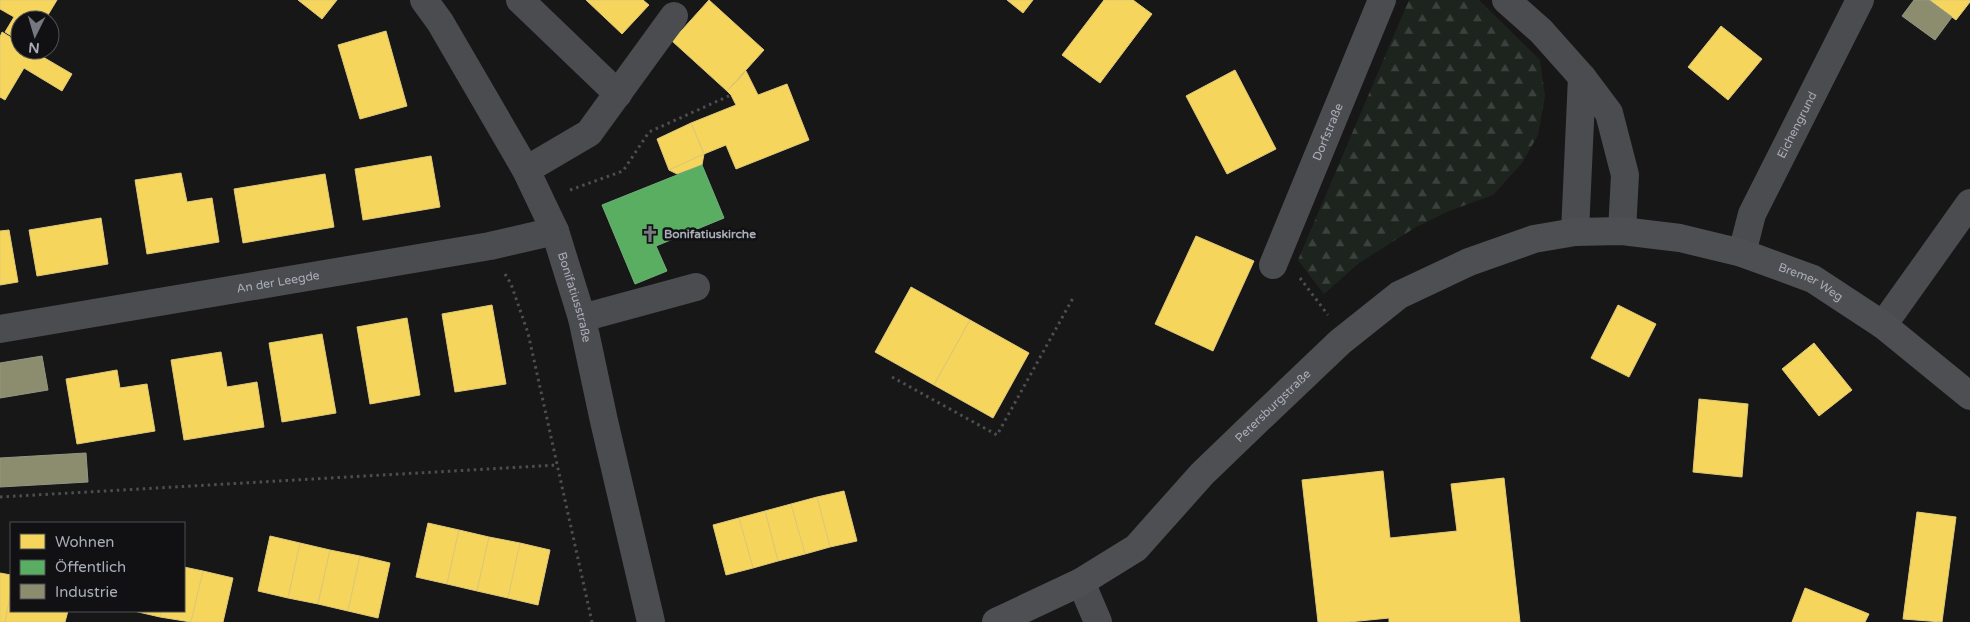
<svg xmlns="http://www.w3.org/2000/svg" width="1970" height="622" font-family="'Varela Round',sans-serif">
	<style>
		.forest { fill: url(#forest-firs) }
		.homes { fill: #f6d55c; stroke: #dfc978 }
		.public { fill: #5aae61; stroke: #71ae7b }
		.industry { fill: #8c8c6e; stroke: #949684 }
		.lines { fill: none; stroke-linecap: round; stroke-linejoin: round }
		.path { stroke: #4d4e52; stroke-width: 3; stroke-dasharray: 2.5 4; stroke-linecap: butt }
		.minor { stroke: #4b4c50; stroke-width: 28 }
		.major { stroke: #4d4f52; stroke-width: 28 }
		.labels { text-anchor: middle; stroke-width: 5; stroke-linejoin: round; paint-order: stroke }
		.street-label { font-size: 12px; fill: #a8adb8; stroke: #111113 }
		.poi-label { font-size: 12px; font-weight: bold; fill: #a8adb8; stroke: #111113; text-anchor: start }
	</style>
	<defs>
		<pattern id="forest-firs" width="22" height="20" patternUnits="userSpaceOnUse" patternTransform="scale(1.25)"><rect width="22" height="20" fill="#1d241e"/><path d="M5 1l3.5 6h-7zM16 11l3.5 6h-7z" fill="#3b413d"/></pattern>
	</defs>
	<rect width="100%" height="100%" fill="#171717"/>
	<!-- forest -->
	<polygon class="forest" points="1409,0 1479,0 1540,60 1545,96 1538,135 1522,163 1493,195 1449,211 1416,227 1359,263 1324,294 1298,260"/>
	<!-- homes -->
	<g class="homes">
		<polygon points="0,0 57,0 45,20 20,20 20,41 5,32 14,17 0,9"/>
		<polygon points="298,0 337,0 322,19"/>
		<polygon points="586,0 643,0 649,5 622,34"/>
		<polygon points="709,0 764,50 727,91 672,41"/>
		<polygon points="1007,0 1033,0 1023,13"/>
		<polygon points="1104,0 1133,0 1152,14 1100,83 1062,55"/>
		<polygon points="1929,0 1970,0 1970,2 1956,20"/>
		<polygon points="1721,26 1762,59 1728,100 1688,67"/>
		<polygon points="386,31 407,106 360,119 338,45"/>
		<polygon points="2,32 20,43 20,50 31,50 72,74 62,91 24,68 5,100 0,97 0,37"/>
		<polygon points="1235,70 1276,149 1227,174 1186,96"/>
		<polygon points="746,71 758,95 787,84 809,140 736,169 726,145 704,154 691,123 736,105 731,95 727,91"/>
		<polygon points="691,123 704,154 669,170 657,139"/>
		<polygon points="704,154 702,165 677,174 669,170"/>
		<polygon points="431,156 440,207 363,220 355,169"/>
		<polygon points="181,173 187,202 212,198 219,242 147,254 135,180"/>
		<polygon points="325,174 334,227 243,243 234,189"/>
		<polygon points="101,218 108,264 37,276 29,230"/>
		<polygon points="9,230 18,282 0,285 0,231"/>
		<polygon points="1196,236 1254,261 1213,351 1155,324"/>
		<polygon points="911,287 970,320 934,385 875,352"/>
		<polygon points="492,305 506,384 455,392 442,314"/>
		<polygon points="1618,305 1656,324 1629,377 1591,358"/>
		<polygon points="407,318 420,395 370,404 357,327"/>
		<polygon points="970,320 1029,353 993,418 934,385"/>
		<polygon points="322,334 336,413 282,422 269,343"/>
		<polygon points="1814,343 1852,390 1819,416 1782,369"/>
		<polygon points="221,352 227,387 257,382 264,427 184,440 171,360"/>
		<polygon points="117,370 120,388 147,384 155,431 77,444 66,379"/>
		<polygon points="1699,399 1748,404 1742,477 1693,472"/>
		<polygon points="1383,471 1390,538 1457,531 1451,484 1504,478 1520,622 1389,622 1389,618 1349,622 1318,622 1302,480"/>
		<polygon points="844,491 857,541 830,547 817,497"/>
		<polygon points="817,497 830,547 805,554 791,504"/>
		<polygon points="791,504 805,554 778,561 765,511"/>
		<polygon points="765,511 778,561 753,568 739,518"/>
		<polygon points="1917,512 1956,517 1942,622 1903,619"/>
		<polygon points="739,518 753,568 726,575 713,525"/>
		<polygon points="428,523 459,530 447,584 416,577"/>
		<polygon points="459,530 489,537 477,591 447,584"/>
		<polygon points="270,536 300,543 288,598 258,591"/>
		<polygon points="489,537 520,543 508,598 477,591"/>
		<polygon points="300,543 330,550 318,604 288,598"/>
		<polygon points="520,543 550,550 538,605 508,598"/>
		<polygon points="330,550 360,556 348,611 318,604"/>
		<polygon points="360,556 390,563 378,618 348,611"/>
		<polygon points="184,567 203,571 191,622 160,617 162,611 184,611"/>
		<polygon points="203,571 233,578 223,622 191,622"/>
		<polygon points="0,573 11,575 11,592 5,622 0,622"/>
		<polygon points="1805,588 1869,614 1865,622 1792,622"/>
		<polygon points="11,592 11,611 68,611 65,622 5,622"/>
		<polygon points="134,611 162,611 160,617"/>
	</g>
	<!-- public -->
	<polygon class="public" points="702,165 724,218 656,246 667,271 635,284 602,205"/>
	<!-- industry -->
	<g class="industry">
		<polygon points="1914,0 1929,0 1952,17 1935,40 1902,16"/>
		<polygon points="42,356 48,390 0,398 0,363"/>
		<polygon points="86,453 88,482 0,487 0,458"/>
	</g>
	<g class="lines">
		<!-- path -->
		<g class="path">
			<polyline points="570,190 623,171 649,132 731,95"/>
			<polyline points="505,274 511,284 528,333 592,622"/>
			<polyline points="1300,278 1328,315"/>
			<polyline points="892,377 997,435 1073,298"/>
			<polyline points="0,497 557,465"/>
		</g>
		<!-- minor -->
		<g class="minor">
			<path id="s1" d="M424 0 440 22 526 170 555 231 582 318 604 421 651 622"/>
			<polyline points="520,0 618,94"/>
			<polyline points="1506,0 1541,31 1582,77 1609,113 1625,175 1622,231"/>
			<polyline points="526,170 589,133 674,16"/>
			<polyline points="1575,232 1582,77"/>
			<path id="s2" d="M1742 253 1752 214 1860 0"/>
			<path id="s3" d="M1273 265 1382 0"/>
			<polyline points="582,318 696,287"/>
			<polyline points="1883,325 1970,203"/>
			<path id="s4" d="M0 329 490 246 555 231"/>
			<polyline points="1081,582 1098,622"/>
		</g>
		<!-- major -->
		<path class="major" id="s5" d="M996 622 1081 582 1136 548 1202 474 1257 421 1340 342 1399 295 1469 262 1534 239 1575 232 1622 231 1680 238 1742 253 1813 279 1883 325 1970 396"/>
	</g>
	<!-- icons -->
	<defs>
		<g id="church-bare" transform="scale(1.35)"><path d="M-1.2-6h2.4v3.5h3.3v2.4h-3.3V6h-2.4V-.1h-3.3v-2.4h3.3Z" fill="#757880" stroke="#111113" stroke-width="2.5" paint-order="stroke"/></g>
	</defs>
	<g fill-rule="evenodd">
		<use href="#church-bare" x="650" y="234"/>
	</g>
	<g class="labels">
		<!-- street labels -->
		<g class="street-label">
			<text dy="4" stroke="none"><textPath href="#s2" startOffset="140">Eichengrund</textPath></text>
			<text dy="4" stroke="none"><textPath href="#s3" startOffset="144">Dorfstraße</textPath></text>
			<text dy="4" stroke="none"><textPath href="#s4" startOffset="282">An der Leegde</textPath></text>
			<text dy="4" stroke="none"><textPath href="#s5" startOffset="956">Bremer Weg</textPath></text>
			<text dy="4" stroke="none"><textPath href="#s1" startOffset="335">Bonifatiusstraße</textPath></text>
			<text dy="4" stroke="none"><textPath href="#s5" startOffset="356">Petersburgstraße</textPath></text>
		</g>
		<!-- poi labels -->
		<g class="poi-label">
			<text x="664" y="238">Bonifatiuskirche</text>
		</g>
	</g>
	<!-- legend -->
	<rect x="10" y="522" width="175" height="90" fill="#111113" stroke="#4d4f55"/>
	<rect x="20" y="534" width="25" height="15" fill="#f6d55c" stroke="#4d4f55"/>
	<text x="55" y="547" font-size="15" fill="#a8adb8">Wohnen</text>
	<rect x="20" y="560" width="25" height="15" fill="#5aae61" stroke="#4d4f55"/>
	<text x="55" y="572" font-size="15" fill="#a8adb8">Öffentlich</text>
	<rect x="20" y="584" width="25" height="15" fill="#8c8c6e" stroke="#4d4f55"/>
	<text x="55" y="597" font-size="15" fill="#a8adb8">Industrie</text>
	<!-- north arrow -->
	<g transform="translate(35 35) rotate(185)"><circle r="24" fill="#111113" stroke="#4d4f55"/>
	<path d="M0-4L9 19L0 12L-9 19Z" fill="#757880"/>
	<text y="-8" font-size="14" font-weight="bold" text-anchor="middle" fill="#a8adb8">N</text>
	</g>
</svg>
